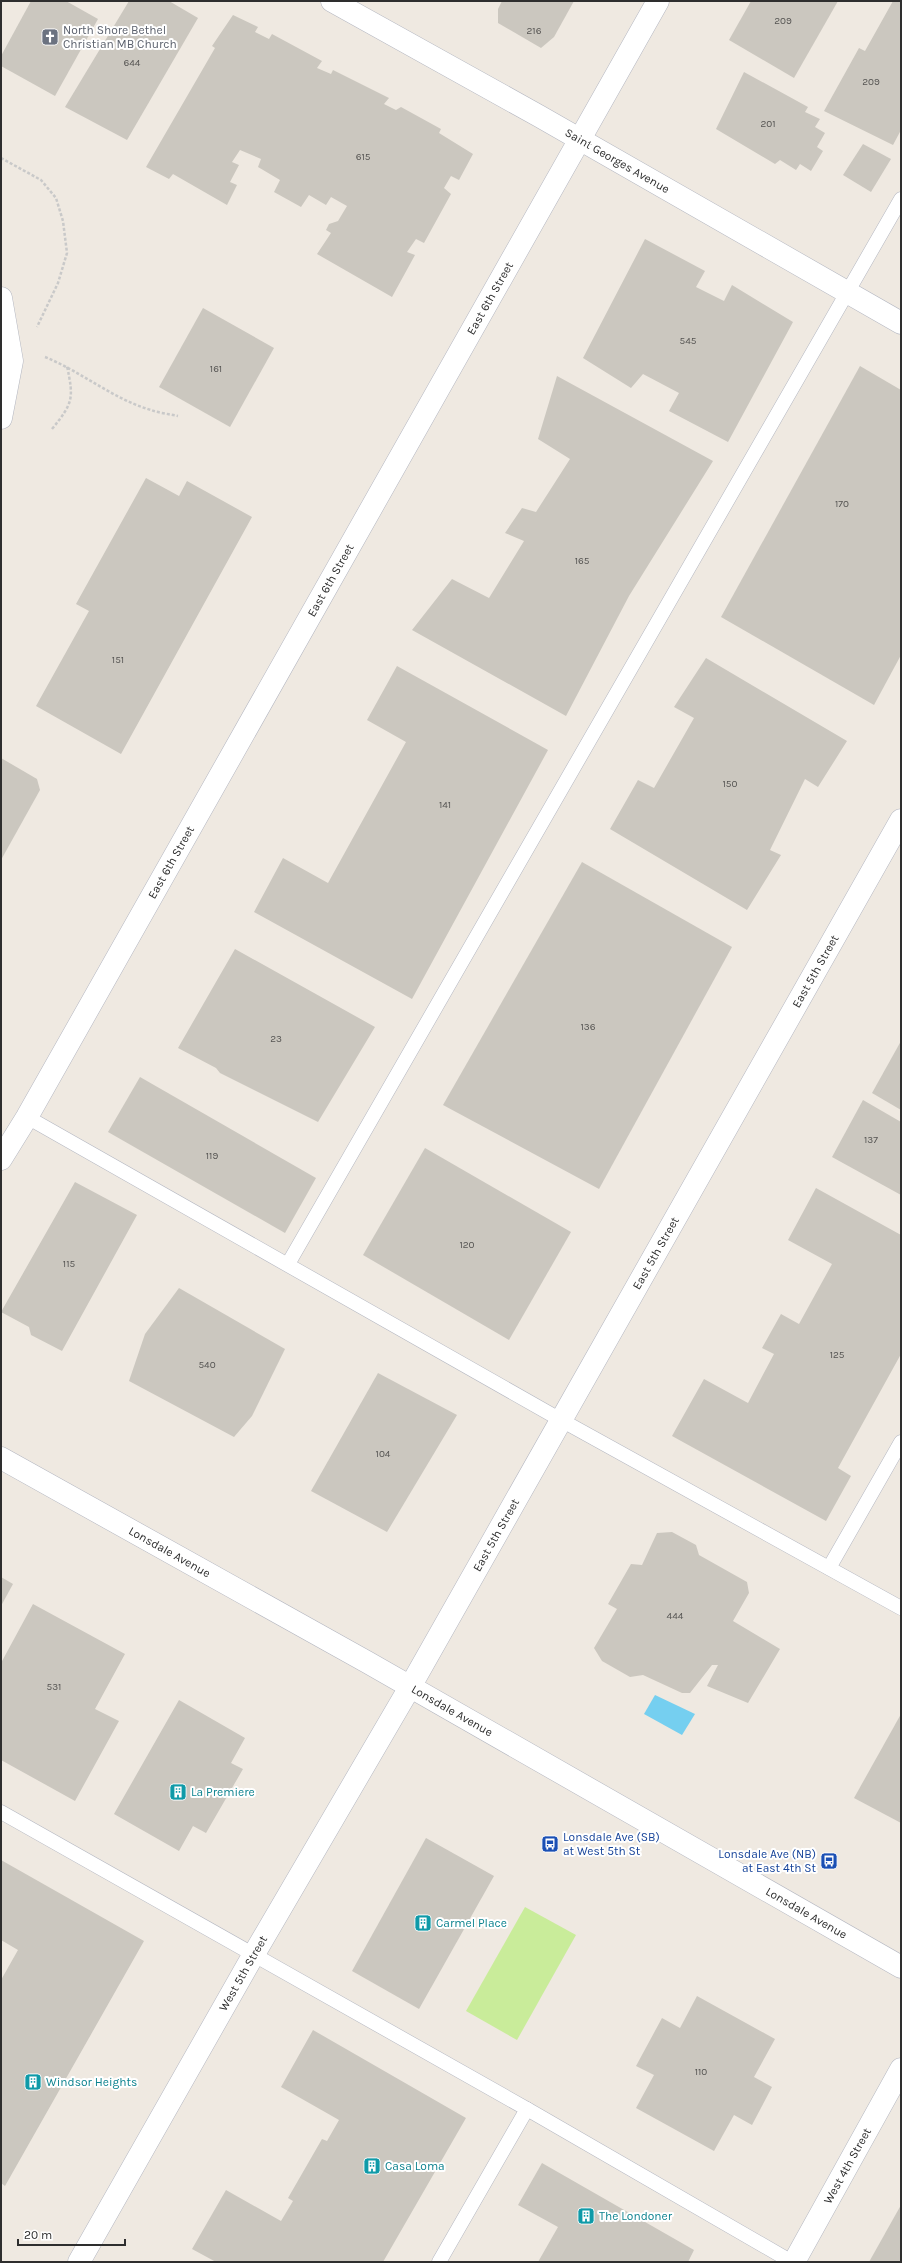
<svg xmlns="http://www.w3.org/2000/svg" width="902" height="2263" font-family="Karla,sans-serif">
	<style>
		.pitch { fill: #c9ec9a }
		.water { fill: #75cff0 }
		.building { fill: #cbc7bf }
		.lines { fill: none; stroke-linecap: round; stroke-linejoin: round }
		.service-casing { stroke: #b4b7c1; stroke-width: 15 }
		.minor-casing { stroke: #b4b7c1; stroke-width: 23 }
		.tertiary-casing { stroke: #b4b7c1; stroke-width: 23 }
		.secondary-casing { stroke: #b4b7c1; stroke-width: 23 }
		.path { stroke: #c9c9c9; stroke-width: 2.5; stroke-dasharray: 3 2; stroke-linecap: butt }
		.service { stroke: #fff; stroke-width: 14 }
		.minor { stroke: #fff; stroke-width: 22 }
		.tertiary { stroke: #fff; stroke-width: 22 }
		.secondary { stroke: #fff; stroke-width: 22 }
		.labels { text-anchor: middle; stroke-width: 4; stroke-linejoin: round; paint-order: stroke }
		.number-label { font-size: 10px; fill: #555452 }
		.worship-label { font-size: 12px; fill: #5b616d; stroke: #fff; text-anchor: start }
		.street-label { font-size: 12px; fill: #2e2e2e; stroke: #fff }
		.culture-label { font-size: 12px; fill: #0d838f; stroke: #fff; text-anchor: start }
		.transit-label { font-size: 12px; fill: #164399; stroke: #fff; text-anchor: start }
	</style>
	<rect width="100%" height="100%" fill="#efe9e1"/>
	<!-- pitch -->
	<polygon class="pitch" points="525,1907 576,1935 517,2040 466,2011"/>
	<!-- water -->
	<polygon class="water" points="655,1695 695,1714 682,1735 644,1714"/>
	<!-- building -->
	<g class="building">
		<polygon points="31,1 66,1 98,19 55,96 1,66 1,56"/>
		<polygon points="129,1 169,1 198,18 127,140 65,107"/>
		<polygon points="502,1 574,1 554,37 541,48 498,23 498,9"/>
		<polygon points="751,1 838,1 794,78 729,40"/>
		<polygon points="893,1 901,1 901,130 893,145 824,111 859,48 865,51"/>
		<polygon points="233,15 258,27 255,32 269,39 272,34 322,61 317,68 331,74 333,70 389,98 384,104 396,110 401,107 441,129 439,133 473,154 459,180 451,176 444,188 451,194 424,243 416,239 407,252 415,255 392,297 317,254 331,233 326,230 329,224 338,221 347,206 331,197 326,205 309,195 301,207 274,192 280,180 258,167 261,159 240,150 232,162 239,165 230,182 237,185 227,205 173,174 169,179 146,167 215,48 212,46"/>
		<polygon points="744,72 808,107 805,112 820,119 815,127 825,133 817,147 823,151 811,171 800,164 796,170 780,160 775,164 716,129"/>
		<polygon points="863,144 891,159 871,192 843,175"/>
		<polygon points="645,239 705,271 696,287 724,301 732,285 793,322 728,442 669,411 679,393 643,374 631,388 583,358"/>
		<polygon points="203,308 274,348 230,427 159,387"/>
		<polygon points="860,366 901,390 901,655 874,705 721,617"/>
		<polygon points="557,376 713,461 629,596 566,716 412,630 452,579 489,598 524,541 505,533 522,508 536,512 570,459 538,439"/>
		<polygon points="146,478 179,496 187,481 252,517 121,754 36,706 89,611 76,604"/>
		<polygon points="706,658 847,741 818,787 805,779 770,850 781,855 747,910 610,829 638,780 654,788 694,718 674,707"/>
		<polygon points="397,666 548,750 412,999 254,912 283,858 328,883 406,742 367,720"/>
		<polygon points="1,758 37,779 40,790 1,860"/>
		<polygon points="582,862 732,947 599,1189 443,1105"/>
		<polygon points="235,949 375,1027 318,1122 220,1073 216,1068 178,1048"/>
		<polygon points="901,1041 901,1110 872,1093"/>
		<polygon points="140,1077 316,1178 285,1233 108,1132"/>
		<polygon points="863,1100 901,1122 901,1195 832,1157"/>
		<polygon points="425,1148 571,1232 509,1340 363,1255"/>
		<polygon points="75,1182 137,1215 62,1351 31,1335 29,1327 1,1312"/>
		<polygon points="816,1188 901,1235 901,1354 838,1468 851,1476 826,1521 672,1436 704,1379 748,1403 774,1354 762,1348 781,1314 799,1324 832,1264 788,1240"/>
		<polygon points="179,1288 285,1349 252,1416 234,1437 129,1381 145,1334"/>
		<polygon points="378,1373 457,1415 387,1532 311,1491"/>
		<polygon points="672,1532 696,1545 699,1555 747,1582 749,1593 733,1621 780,1649 748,1703 707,1686 718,1665 712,1665 690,1693 682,1693 643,1675 630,1677 602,1661 594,1648 617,1609 608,1604 631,1564 642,1565 657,1533"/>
		<polygon points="1,1577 13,1584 1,1606"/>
		<polygon points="33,1604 125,1654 95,1709 119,1721 75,1801 1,1760 1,1663"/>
		<polygon points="179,1700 245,1738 231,1763 243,1769 206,1833 193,1826 179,1851 114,1814"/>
		<polygon points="901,1714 901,1823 854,1798"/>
		<polygon points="426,1838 494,1876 419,2009 352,1971"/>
		<polygon points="1,1860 144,1941 5,2186 1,2183 1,1980 18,1950 1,1940"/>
		<polygon points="697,1996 775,2039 754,2077 772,2087 752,2125 734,2115 714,2151 636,2108 654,2075 636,2066 662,2018 680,2028"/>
		<polygon points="313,2030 466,2118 383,2262 216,2262 192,2249 226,2190 281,2221 293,2201 288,2198 322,2139 327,2141 339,2120 281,2087"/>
		<polygon points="542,2163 694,2250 688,2262 538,2262 558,2227 518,2205"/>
		<polygon points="901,2205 901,2262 869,2262"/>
	</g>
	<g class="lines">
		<!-- service casing -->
		<g class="service-casing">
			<g id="service">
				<polyline points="27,1117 561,1420 901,1608"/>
				<polyline points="288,1264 901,199"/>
				<polyline points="829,1568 901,1442"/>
				<polyline points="1,1812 527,2109 439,2262"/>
				<polyline points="527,2109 792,2262"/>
			</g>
		</g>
		<!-- minor casing -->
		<g class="minor-casing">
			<g id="minor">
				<path id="s1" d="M1 1159 27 1117 658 1"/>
				<path id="s2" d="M79 2262 254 1954 410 1687 901 820"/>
				<path id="s3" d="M794 2262 901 2069"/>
			</g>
		</g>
		<!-- tertiary casing -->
		<g class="tertiary-casing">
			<g id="tertiary">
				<path id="s4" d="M332 1 539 116 901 323"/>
				<polyline points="1,298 12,361 1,418"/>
			</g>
		</g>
		<!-- secondary casing -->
		<g class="secondary-casing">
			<g id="secondary">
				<path id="s5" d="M1 1458 367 1662 901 1967"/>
			</g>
		</g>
		<!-- path -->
		<g class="path">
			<polyline points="1,158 41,180 56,198 63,221 67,253 58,283 37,327"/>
			<path d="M45 357C82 372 113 399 151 410 159 413 169 414 178 416"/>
			<path d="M52 429C73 403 74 399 67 366"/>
		</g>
		<!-- service -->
		<use href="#service" class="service"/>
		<!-- minor -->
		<use href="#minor" class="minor"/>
		<!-- tertiary -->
		<use href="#tertiary" class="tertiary"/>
		<!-- secondary -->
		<use href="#secondary" class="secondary"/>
	</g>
	<!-- icons -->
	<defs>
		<g id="church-square" transform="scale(0.9)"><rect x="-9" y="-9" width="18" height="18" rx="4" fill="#6b7280" stroke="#fff"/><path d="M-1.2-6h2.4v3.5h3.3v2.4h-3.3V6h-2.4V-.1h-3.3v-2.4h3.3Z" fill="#fff"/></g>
		<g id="building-square" transform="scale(0.9)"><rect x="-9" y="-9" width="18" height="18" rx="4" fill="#0f9aa8" stroke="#fff"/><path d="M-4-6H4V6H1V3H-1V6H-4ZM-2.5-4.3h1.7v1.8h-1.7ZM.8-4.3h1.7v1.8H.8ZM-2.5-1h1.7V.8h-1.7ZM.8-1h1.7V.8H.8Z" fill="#fff"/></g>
		<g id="bus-square" transform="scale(0.9)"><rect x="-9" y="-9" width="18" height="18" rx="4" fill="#1a4fb4" stroke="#fff"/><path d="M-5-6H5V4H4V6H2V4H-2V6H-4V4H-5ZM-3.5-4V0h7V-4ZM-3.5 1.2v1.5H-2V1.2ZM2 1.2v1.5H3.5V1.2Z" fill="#fff"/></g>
	</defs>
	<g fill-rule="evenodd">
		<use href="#church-square" x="50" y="37"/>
		<use href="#building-square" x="178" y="1792"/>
		<use href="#bus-square" x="550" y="1844"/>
		<use href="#bus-square" x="829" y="1861"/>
		<use href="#building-square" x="423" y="1923"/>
		<use href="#building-square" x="33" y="2082"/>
		<use href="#building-square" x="372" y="2166"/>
		<use href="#building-square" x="586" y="2216"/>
	</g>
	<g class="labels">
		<!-- number labels -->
		<g class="number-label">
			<text x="783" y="24">209</text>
			<text x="534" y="34">216</text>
			<text x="132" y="66">644</text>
			<text x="871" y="85">209</text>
			<text x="768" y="127">201</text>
			<text x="363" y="160">615</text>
			<text x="688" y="344">545</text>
			<text x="216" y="372">161</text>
			<text x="842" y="507">170</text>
			<text x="582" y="564">165</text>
			<text x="118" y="663">151</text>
			<text x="730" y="787">150</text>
			<text x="445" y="808">141</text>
			<text x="588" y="1030">136</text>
			<text x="276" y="1042">23</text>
			<text x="871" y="1143">137</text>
			<text x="212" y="1159">119</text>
			<text x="467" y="1248">120</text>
			<text x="69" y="1267">115</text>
			<text x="837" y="1358">125</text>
			<text x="207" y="1368">540</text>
			<text x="383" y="1457">104</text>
			<text x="675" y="1619">444</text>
			<text x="54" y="1690">531</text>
			<text x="701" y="2075">110</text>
		</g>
		<!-- worship labels -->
		<g class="worship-label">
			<text x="63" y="34">North Shore Bethel<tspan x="63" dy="14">Christian MB Church</tspan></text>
		</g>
		<!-- street labels -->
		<g class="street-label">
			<text dy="4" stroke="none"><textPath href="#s4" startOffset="327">Saint Georges Avenue</textPath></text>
			<text dy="4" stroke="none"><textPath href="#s1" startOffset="990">East 6th Street</textPath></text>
			<text dy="4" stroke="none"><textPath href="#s1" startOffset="666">East 6th Street</textPath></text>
			<text dy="4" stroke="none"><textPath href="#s1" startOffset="342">East 6th Street</textPath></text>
			<text dy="4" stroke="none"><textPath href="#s2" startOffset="1486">East 5th Street</textPath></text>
			<text dy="4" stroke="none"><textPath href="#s2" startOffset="1162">East 5th Street</textPath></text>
			<text dy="4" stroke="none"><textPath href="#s2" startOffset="838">East 5th Street</textPath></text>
			<text dy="4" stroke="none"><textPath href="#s5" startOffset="193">Lonsdale Avenue</textPath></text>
			<text dy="4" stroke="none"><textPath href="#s5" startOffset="517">Lonsdale Avenue</textPath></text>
			<text dy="4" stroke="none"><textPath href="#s5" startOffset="925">Lonsdale Avenue</textPath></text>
			<text dy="4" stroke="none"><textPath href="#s2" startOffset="332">West 5th Street</textPath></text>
			<text dy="4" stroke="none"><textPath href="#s3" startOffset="110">West 4th Street</textPath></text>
		</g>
		<!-- culture labels -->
		<g class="culture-label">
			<text x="191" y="1796">La Premiere</text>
			<text x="436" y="1927">Carmel Place</text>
			<text x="46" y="2086">Windsor Heights</text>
			<text x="385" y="2170">Casa Loma</text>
			<text x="599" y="2220">The Londoner</text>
		</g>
		<!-- transit labels -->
		<g class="transit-label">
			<text x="563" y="1841">Lonsdale Ave (SB)<tspan x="563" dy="14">at West 5th St</tspan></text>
			<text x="816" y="1858" text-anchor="end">Lonsdale Ave (NB)<tspan x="816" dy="14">at East 4th St</tspan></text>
		</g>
	</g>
	<!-- border -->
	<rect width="902" height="2263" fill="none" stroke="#2e2e2e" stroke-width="4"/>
	<!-- scale -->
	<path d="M18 2239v6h107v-6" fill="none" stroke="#2e2e2e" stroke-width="2"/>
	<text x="24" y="2239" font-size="12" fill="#2e2e2e" stroke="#ffffff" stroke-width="3" paint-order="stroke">20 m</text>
</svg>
